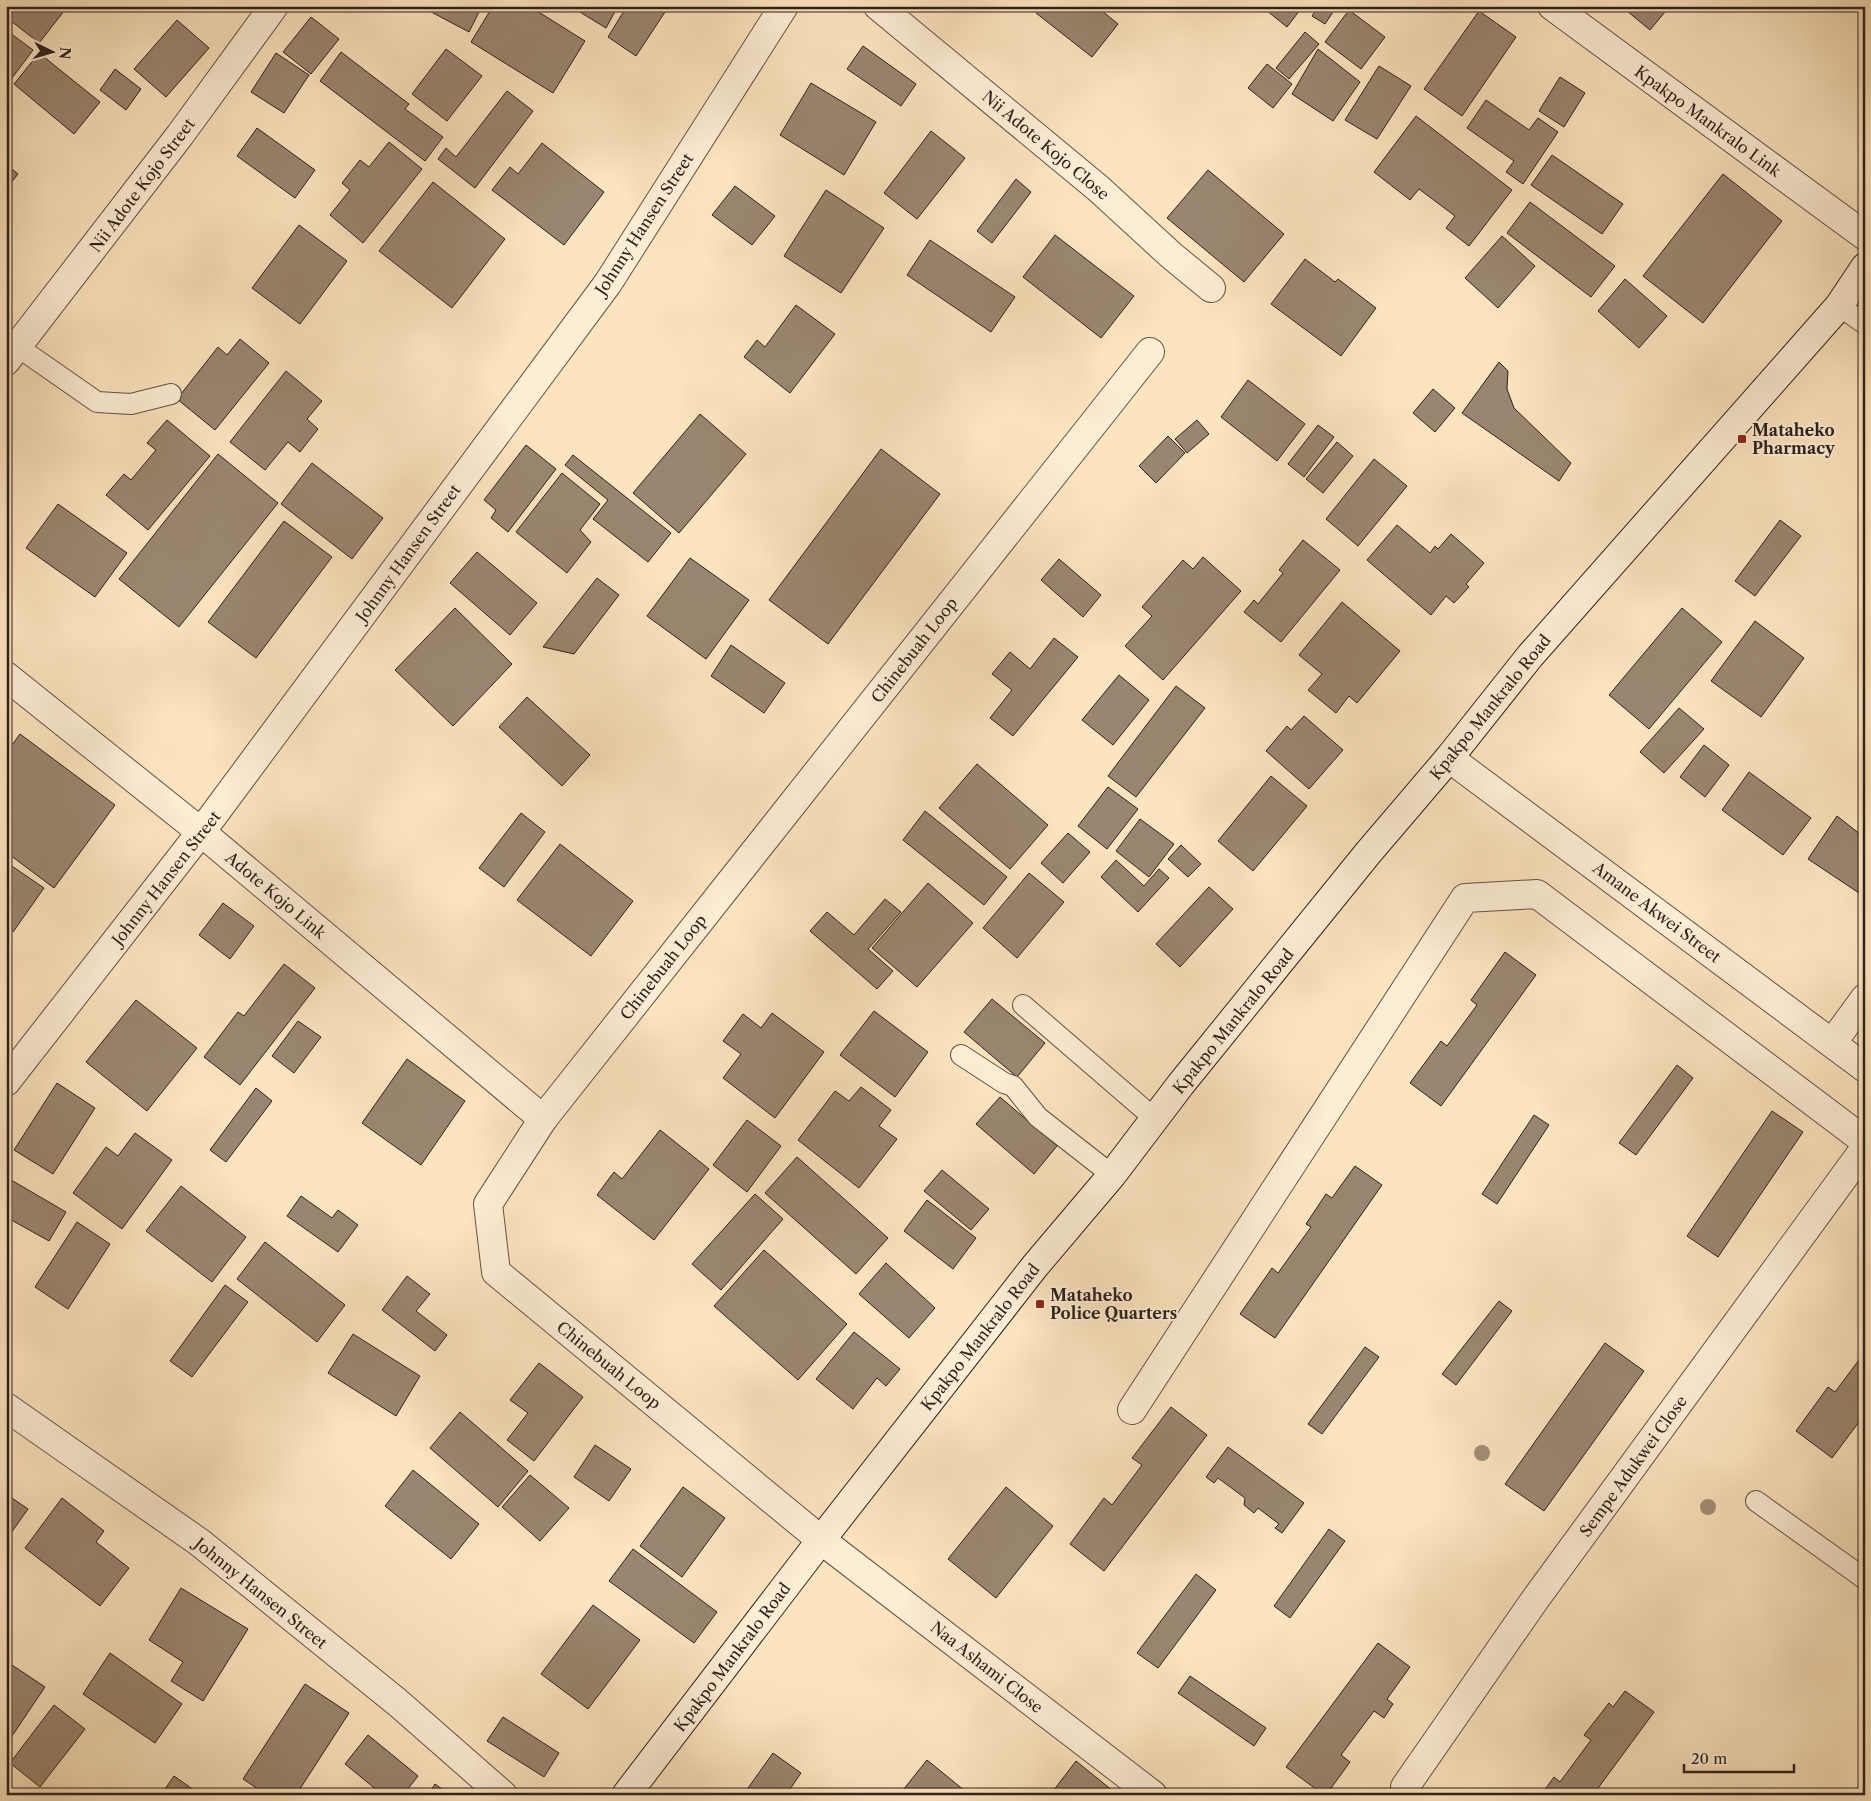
<svg xmlns="http://www.w3.org/2000/svg" width="1871" height="1801" font-family="'Libre Caslon Text',serif">
	<style>
		.building { fill: #9a8670; stroke: #2f211b }
		.lines { fill: none; stroke-linecap: round; stroke-linejoin: round }
		.lane-casing { stroke: #625244; stroke-width: 22 }
		.street-casing { stroke: #625244; stroke-width: 30 }
		.secondary-casing { stroke: #2f211b; stroke-width: 30 }
		.lane { stroke: #fdedd5; stroke-width: 20 }
		.street { stroke: #fdedd5; stroke-width: 28 }
		.secondary { stroke: #fdedd5; stroke-width: 28 }
		.tree { fill: #a38f78 }
		.poi-dot { fill: #8f2418; stroke: #fdedd5; stroke-width: 2 }
		.labels { text-anchor: middle; stroke-width: 4; stroke-linejoin: round; paint-order: stroke }
		.street-label { font-size: 16px; fill: #2f211b; stroke: #fdedd5 }
		.poi-label { font-size: 16px; font-weight: bold; fill: #2f211b; stroke: #fdedd5; text-anchor: start }
	</style>
	<rect width="100%" height="100%" fill="#fce4bf"/>
	<filter id="stains"><feTurbulence type="fractalNoise" baseFrequency=".004" numOctaves="4"/><feColorMatrix values="0 0 0 0 .2 0 0 0 0 .09 0 0 0 0 .02 0 0 0 .5 -.17"/></filter>
	<radialGradient id="worn" r=".72"><stop offset=".6" stop-color="#630" stop-opacity="0"/><stop offset="1" stop-color="#630" stop-opacity=".3"/></radialGradient>
	<!-- building -->
	<g class="building">
		<polygon points="8,6 68,6 39,43 6,17 6,9"/>
		<polygon points="420,6 482,6 469,32"/>
		<polygon points="493,6 529,6 585,41 553,93 471,42"/>
		<polygon points="570,6 618,6 606,28"/>
		<polygon points="627,6 669,6 636,56 608,37"/>
		<polygon points="1042,6 1096,6 1118,24 1092,57 1036,13"/>
		<polygon points="1261,6 1303,6 1287,27"/>
		<polygon points="1319,6 1337,6 1325,24 1312,16"/>
		<polygon points="1621,6 1670,6 1650,30"/>
		<polygon points="1851,6 1865,6 1865,17"/>
		<polygon points="1349,10 1385,37 1361,69 1325,42"/>
		<polygon points="1479,11 1516,37 1462,116 1424,89"/>
		<polygon points="311,17 339,39 311,74 283,52"/>
		<polygon points="177,20 209,48 166,97 134,69"/>
		<polygon points="6,30 33,50 6,86"/>
		<polygon points="1305,32 1319,44 1289,79 1276,68"/>
		<polygon points="863,46 916,84 901,106 847,69"/>
		<polygon points="446,49 482,76 447,121 412,94"/>
		<polygon points="1318,49 1360,82 1333,121 1292,94"/>
		<polygon points="341,52 409,104 405,109 443,137 425,161 320,81"/>
		<polygon points="39,53 100,102 74,134 14,84"/>
		<polygon points="276,53 309,75 284,113 251,92"/>
		<polygon points="1267,64 1292,84 1273,108 1248,88"/>
		<polygon points="1379,66 1411,86 1377,139 1345,120"/>
		<polygon points="115,69 141,89 126,110 100,90"/>
		<polygon points="1560,77 1585,93 1564,127 1539,111"/>
		<polygon points="811,83 876,122 844,175 780,135"/>
		<polygon points="507,91 533,111 475,188 438,159 446,148 456,157"/>
		<polygon points="1486,100 1529,130 1538,118 1558,132 1523,184 1506,172 1514,161 1467,128"/>
		<polygon points="1416,116 1512,190 1469,246 1446,228 1455,216 1419,189 1410,200 1374,172"/>
		<polygon points="257,128 315,170 295,198 237,156"/>
		<polygon points="931,131 965,158 917,219 884,193"/>
		<polygon points="389,142 422,169 363,243 330,215 350,190 342,183 360,160 369,167"/>
		<polygon points="542,143 604,192 564,245 492,190 510,167 518,174"/>
		<polygon points="1552,155 1623,204 1602,234 1531,185"/>
		<polygon points="6,164 18,174 6,189"/>
		<polygon points="1208,170 1284,234 1244,282 1167,218"/>
		<polygon points="1723,174 1782,221 1703,323 1643,276"/>
		<polygon points="1016,179 1031,192 992,243 977,231"/>
		<polygon points="433,182 505,239 452,308 379,251"/>
		<polygon points="735,186 775,216 752,245 712,215"/>
		<polygon points="826,190 884,228 841,293 784,256"/>
		<polygon points="1530,202 1615,266 1591,297 1507,233"/>
		<polygon points="299,225 347,261 300,324 252,288"/>
		<polygon points="1055,235 1134,296 1101,338 1023,277"/>
		<polygon points="1502,236 1535,266 1498,308 1465,278"/>
		<polygon points="930,240 1015,297 991,332 907,275"/>
		<polygon points="1305,259 1335,282 1338,279 1376,308 1341,356 1271,304"/>
		<polygon points="1625,279 1667,316 1639,348 1598,311"/>
		<polygon points="796,305 835,334 790,393 744,357 757,340 765,347"/>
		<polygon points="240,339 269,363 215,430 177,399 218,347 227,355"/>
		<polygon points="1499,362 1508,371 1507,389 1514,408 1571,463 1559,481 1462,413"/>
		<polygon points="286,371 322,401 307,419 318,429 300,452 288,442 265,470 230,442"/>
		<polygon points="1248,380 1305,424 1277,461 1221,417"/>
		<polygon points="1433,389 1455,408 1435,432 1413,413"/>
		<polygon points="700,414 746,454 679,533 633,493"/>
		<polygon points="167,420 210,456 148,530 106,495 124,474 131,480 156,450 147,443"/>
		<polygon points="1197,420 1209,434 1187,453 1175,439"/>
		<polygon points="1318,425 1334,437 1304,477 1288,464"/>
		<polygon points="1168,436 1185,453 1156,483 1139,466"/>
		<polygon points="1337,442 1353,456 1323,493 1306,479"/>
		<polygon points="526,445 556,469 508,532 491,518 496,510 484,500"/>
		<polygon points="881,449 940,494 828,644 769,600"/>
		<polygon points="218,454 278,503 179,627 119,579"/>
		<polygon points="573,455 671,533 648,562 593,519 608,500 565,465"/>
		<polygon points="1374,459 1407,486 1358,546 1326,519"/>
		<polygon points="312,463 383,518 352,559 281,504"/>
		<polygon points="562,473 600,504 580,530 591,542 567,573 516,532"/>
		<polygon points="58,504 127,553 95,597 26,548"/>
		<polygon points="1780,520 1801,536 1755,596 1735,581"/>
		<polygon points="284,521 332,557 256,658 208,622"/>
		<polygon points="1397,525 1430,553 1435,546 1438,549 1451,534 1484,563 1466,584 1469,587 1454,603 1446,596 1431,615 1367,560"/>
		<polygon points="1303,540 1340,570 1281,642 1244,612 1254,600 1258,604 1283,573 1279,570"/>
		<polygon points="477,552 537,603 510,635 450,583"/>
		<polygon points="1203,557 1241,591 1163,680 1125,646 1152,616 1142,607 1183,560 1193,569"/>
		<polygon points="690,558 749,600 706,659 647,616"/>
		<polygon points="1059,559 1101,595 1083,617 1041,580"/>
		<polygon points="597,578 619,595 574,654 543,647"/>
		<polygon points="1342,602 1400,651 1357,703 1349,696 1336,713 1308,690 1322,674 1299,655"/>
		<polygon points="455,608 512,664 453,726 395,670"/>
		<polygon points="1682,608 1722,642 1649,729 1609,695"/>
		<polygon points="1755,621 1804,658 1761,717 1711,681"/>
		<polygon points="1054,638 1078,657 1013,736 990,718 1012,690 992,674 1010,652 1030,669"/>
		<polygon points="731,645 785,683 764,713 711,676"/>
		<polygon points="1119,675 1149,700 1113,745 1082,720"/>
		<polygon points="1176,686 1205,708 1136,797 1108,776"/>
		<polygon points="527,697 590,755 562,786 499,727"/>
		<polygon points="1679,708 1704,729 1664,773 1640,752"/>
		<polygon points="1304,716 1343,750 1309,789 1266,751 1287,726 1291,730"/>
		<polygon points="20,734 115,805 54,888 6,852 6,753"/>
		<polygon points="1704,745 1729,765 1705,797 1680,777"/>
		<polygon points="977,764 1048,825 1010,869 939,808"/>
		<polygon points="1749,772 1811,818 1783,855 1722,810"/>
		<polygon points="1271,776 1307,806 1253,871 1218,841"/>
		<polygon points="1108,787 1138,809 1107,849 1078,826"/>
		<polygon points="925,811 1007,877 984,905 903,840"/>
		<polygon points="521,813 545,832 504,887 479,868"/>
		<polygon points="1837,816 1865,838 1865,897 1808,859"/>
		<polygon points="1140,819 1174,844 1149,877 1116,851"/>
		<polygon points="1068,833 1090,852 1063,883 1041,863"/>
		<polygon points="560,844 633,901 591,956 517,900"/>
		<polygon points="1181,845 1201,864 1188,877 1168,859"/>
		<polygon points="1116,860 1144,886 1159,869 1169,878 1138,912 1101,877"/>
		<polygon points="6,862 44,888 13,932 6,927"/>
		<polygon points="1029,873 1064,902 1017,958 983,928"/>
		<polygon points="928,883 973,923 917,987 872,948"/>
		<polygon points="1209,887 1233,909 1180,967 1156,944"/>
		<polygon points="885,899 901,912 868,949 893,971 877,989 810,931 827,912 854,935"/>
		<polygon points="223,903 254,926 230,959 199,935"/>
		<polygon points="1505,952 1536,975 1441,1106 1410,1083 1441,1041 1447,1046 1477,1005 1471,1000"/>
		<polygon points="284,964 315,988 240,1085 204,1057 238,1012 244,1016"/>
		<polygon points="992,999 1045,1043 1017,1077 964,1032"/>
		<polygon points="136,1000 197,1048 147,1111 86,1062"/>
		<polygon points="874,1011 928,1052 895,1097 840,1055"/>
		<polygon points="772,1013 824,1052 775,1118 723,1078 741,1054 723,1041 743,1014 761,1028"/>
		<polygon points="298,1021 321,1037 294,1073 272,1056"/>
		<polygon points="407,1059 465,1101 421,1165 362,1123"/>
		<polygon points="1677,1065 1693,1078 1636,1155 1619,1143"/>
		<polygon points="57,1083 95,1108 53,1174 14,1150"/>
		<polygon points="861,1087 891,1110 879,1126 897,1139 859,1188 798,1140 835,1091 849,1101"/>
		<polygon points="256,1088 272,1101 226,1162 210,1150"/>
		<polygon points="1000,1097 1057,1146 1034,1174 976,1124"/>
		<polygon points="1772,1111 1803,1132 1718,1257 1687,1236"/>
		<polygon points="1534,1115 1549,1125 1497,1204 1482,1194"/>
		<polygon points="747,1120 781,1146 747,1192 713,1165"/>
		<polygon points="660,1130 709,1169 654,1240 597,1195 614,1172 622,1179"/>
		<polygon points="135,1133 172,1160 122,1229 73,1193 106,1147 118,1156"/>
		<polygon points="797,1157 888,1238 856,1274 765,1193"/>
		<polygon points="1355,1166 1382,1185 1275,1338 1240,1314 1272,1268 1278,1273 1311,1227 1306,1224 1326,1194 1332,1198"/>
		<polygon points="942,1170 989,1209 971,1230 924,1191"/>
		<polygon points="6,1177 66,1212 49,1241 6,1217"/>
		<polygon points="181,1186 246,1237 212,1282 146,1231"/>
		<polygon points="755,1194 783,1219 721,1290 692,1264"/>
		<polygon points="301,1196 332,1218 338,1210 358,1225 338,1252 287,1216"/>
		<polygon points="927,1200 976,1238 953,1269 904,1231"/>
		<polygon points="77,1222 110,1244 68,1309 35,1287"/>
		<polygon points="265,1242 345,1305 317,1342 237,1279"/>
		<polygon points="764,1250 847,1324 798,1380 714,1306"/>
		<polygon points="886,1263 935,1308 909,1338 859,1294"/>
		<polygon points="407,1276 430,1294 416,1311 447,1335 435,1351 382,1310"/>
		<polygon points="225,1285 248,1302 192,1377 170,1361"/>
		<polygon points="1499,1301 1512,1311 1456,1385 1442,1374"/>
		<polygon points="854,1332 900,1369 886,1386 877,1378 853,1409 816,1379"/>
		<polygon points="353,1334 420,1376 396,1416 328,1373"/>
		<polygon points="1865,1338 1865,1349 1859,1345"/>
		<polygon points="1605,1343 1644,1371 1544,1511 1505,1484"/>
		<polygon points="1365,1347 1379,1357 1322,1434 1308,1424"/>
		<polygon points="1865,1352 1865,1414 1832,1458 1796,1431 1828,1387 1835,1392"/>
		<polygon points="539,1363 583,1397 534,1461 507,1440 528,1413 510,1400"/>
		<polygon points="1171,1407 1207,1435 1104,1571 1070,1544 1104,1498 1112,1505 1142,1465 1132,1458"/>
		<polygon points="460,1412 528,1471 498,1507 430,1448"/>
		<polygon points="595,1445 631,1469 609,1501 574,1477"/>
		<polygon points="1228,1447 1304,1503 1282,1533 1275,1528 1279,1524 1258,1508 1254,1513 1244,1505 1245,1498 1218,1478 1214,1483 1206,1477"/>
		<polygon points="413,1470 479,1524 451,1559 385,1506"/>
		<polygon points="530,1475 569,1508 540,1541 502,1507"/>
		<polygon points="683,1487 725,1518 682,1577 640,1546"/>
		<polygon points="1006,1487 1053,1526 996,1598 948,1559"/>
		<polygon points="6,1494 28,1509 6,1540"/>
		<polygon points="62,1498 104,1531 96,1542 129,1568 100,1606 25,1548"/>
		<polygon points="1329,1529 1345,1541 1290,1618 1274,1606"/>
		<polygon points="633,1549 717,1612 694,1643 609,1581"/>
		<polygon points="1196,1574 1216,1590 1158,1668 1137,1653"/>
		<polygon points="181,1588 248,1629 203,1701 171,1681 183,1662 149,1640"/>
		<polygon points="593,1605 640,1640 588,1709 541,1674"/>
		<polygon points="1378,1643 1410,1667 1387,1699 1393,1704 1384,1718 1374,1711 1341,1755 1350,1762 1326,1795 1324,1795 1286,1767"/>
		<polygon points="110,1653 182,1704 155,1743 83,1694"/>
		<polygon points="6,1661 45,1687 6,1745"/>
		<polygon points="1190,1676 1266,1728 1254,1746 1178,1693"/>
		<polygon points="305,1684 349,1713 296,1795 267,1795 243,1779"/>
		<polygon points="1625,1691 1654,1712 1593,1795 1541,1795 1554,1777 1560,1782 1591,1740 1584,1735 1609,1703 1613,1707"/>
		<polygon points="54,1705 85,1729 40,1787 10,1763"/>
		<polygon points="503,1717 559,1753 544,1777 487,1741"/>
		<polygon points="368,1735 418,1776 403,1795 383,1795 345,1764"/>
		<polygon points="773,1753 801,1773 786,1795 743,1795"/>
		<polygon points="927,1760 970,1795 899,1795"/>
		<polygon points="1076,1761 1118,1795 1050,1795"/>
		<polygon points="174,1776 201,1795 161,1795"/>
		<polygon points="435,1784 450,1795 428,1795"/>
	</g>
	<g class="lines">
		<!-- lane casing -->
		<g class="lane-casing">
			<g id="lane">
				<polyline points="1839,306 1865,324"/>
				<polyline points="18,347 97,402 131,404 171,394"/>
				<polyline points="1023,1005 1155,1119"/>
				<polyline points="961,1055 1004,1083 1013,1086 1038,1117 1112,1175"/>
				<polyline points="1756,1501 1865,1579"/>
			</g>
		</g>
		<!-- street casing -->
		<g class="street-casing">
			<g id="street">
				<polyline points="878,6 1099,189 1172,256 1211,288"/>
				<polyline points="1552,6 1865,236"/>
				<polyline points="1150,352 543,1119 488,1204 496,1272 821,1540 1153,1795"/>
				<polyline points="6,361 180,135 274,6"/>
				<polyline points="6,676 201,832 543,1119"/>
				<polyline points="1449,758 1865,1068"/>
				<polyline points="1833,1042 1865,998"/>
				<polyline points="6,1082 201,832 608,283 784,6"/>
				<polyline points="6,1407 199,1542 397,1702 503,1795"/>
				<polyline points="1132,1410 1465,898 1537,894 1865,1141"/>
				<polyline points="1405,1787 1534,1601 1865,1148"/>
			</g>
		</g>
		<!-- secondary casing -->
		<g class="secondary-casing">
			<polyline id="secondary" points="626,1795 821,1540 1035,1266 1112,1175 1181,1084 1368,853 1449,758 1530,656 1839,306 1865,267"/>
		</g>
		<!-- lane -->
		<use href="#lane" class="lane"/>
		<!-- street -->
		<use href="#street" class="street"/>
		<!-- secondary -->
		<use href="#secondary" class="secondary"/>
	</g>
	<!-- trees -->
	<g class="tree">
		<circle cx="1482" cy="1453" r="8"/>
		<circle cx="1708" cy="1507" r="8"/>
	</g>
	<!-- markers -->
	<g class="poi-dot">
		<rect x="1737" y="434" width="10" height="10" rx="2.5"/>
		<rect x="1035" y="1299" width="10" height="10" rx="2.5"/>
	</g>
	<g class="labels">
		<!-- street labels -->
		<g class="street-label">
			<text transform="translate(1708 121) rotate(36)" y="6">Kpakpo Mankralo Link</text>
			<text transform="translate(1046 145) rotate(40)" y="6">Nii Adote Kojo Close</text>
			<text transform="translate(142 185) rotate(-53)" y="6">Nii Adote Kojo Street</text>
			<text transform="translate(644 224) rotate(-57)" y="6">Johnny Hansen Street</text>
			<text transform="translate(408 553) rotate(-54)" y="6">Johnny Hansen Street</text>
			<text transform="translate(914 650) rotate(-52)" y="6">Chinebuah Loop</text>
			<text transform="translate(1490 707) rotate(-51)" y="6">Kpakpo Mankralo Road</text>
			<text transform="translate(166 878) rotate(-52)" y="6">Johnny Hansen Street</text>
			<text transform="translate(276 895) rotate(40)" y="6">Adote Kojo Link</text>
			<text transform="translate(1657 912) rotate(37)" y="6">Amane Akwei Street</text>
			<text transform="translate(663 967) rotate(-52)" y="6">Chinebuah Loop</text>
			<text transform="translate(1233 1021) rotate(-51)" y="6">Kpakpo Mankralo Road</text>
			<text transform="translate(980 1337) rotate(-52)" y="6">Kpakpo Mankralo Road</text>
			<text transform="translate(609 1365) rotate(39)" y="6">Chinebuah Loop</text>
			<text transform="translate(1633 1466) rotate(-54)" y="6">Sempe Adukwei Close</text>
			<text transform="translate(261 1593) rotate(39)" y="6">Johnny Hansen Street</text>
			<text transform="translate(732 1657) rotate(-53)" y="6">Kpakpo Mankralo Road</text>
			<text transform="translate(987 1667) rotate(38)" y="6">Naa Ashami Close</text>
		</g>
		<!-- poi labels -->
		<g class="poi-label">
			<text x="1752" y="436">Mataheko<tspan x="1752" dy="18">Pharmacy</tspan></text>
			<text x="1050" y="1301">Mataheko<tspan x="1050" dy="18">Police Quarters</tspan></text>
		</g>
	</g>
	<!-- margin -->
	<rect width="1871" height="1801" fill="none" stroke="#fce4bf" stroke-width="25"/>
	<rect x="8" y="8" width="1856" height="1786" fill="none" stroke="#2f211b" stroke-width="2.5"/>
	<rect x="12" y="12" width="1846" height="1776" fill="none" stroke="#2f211b"/>
	<!-- north arrow -->
	<g transform="translate(52 52) rotate(95)" stroke="#fdedd5" stroke-width="4" paint-order="stroke">
	<path d="M0-4L9 19L0 12L-9 19Z" fill="#2f211b"/>
	<text y="-8" font-size="14" font-weight="bold" text-anchor="middle" fill="#2f211b">N</text>
	</g>
	<!-- scale -->
	<path d="M1684 1764v8h110v-8" fill="none" stroke="#2f211b" stroke-width="2.5"/>
	<text x="1691" y="1764" font-size="15" fill="#2f211b" stroke="#fdedd5" stroke-width="4" paint-order="stroke">20 m</text>
	<rect width="100%" height="100%" filter="url(#stains)"/>
	<rect width="100%" height="100%" fill="url(#worn)"/>
</svg>
